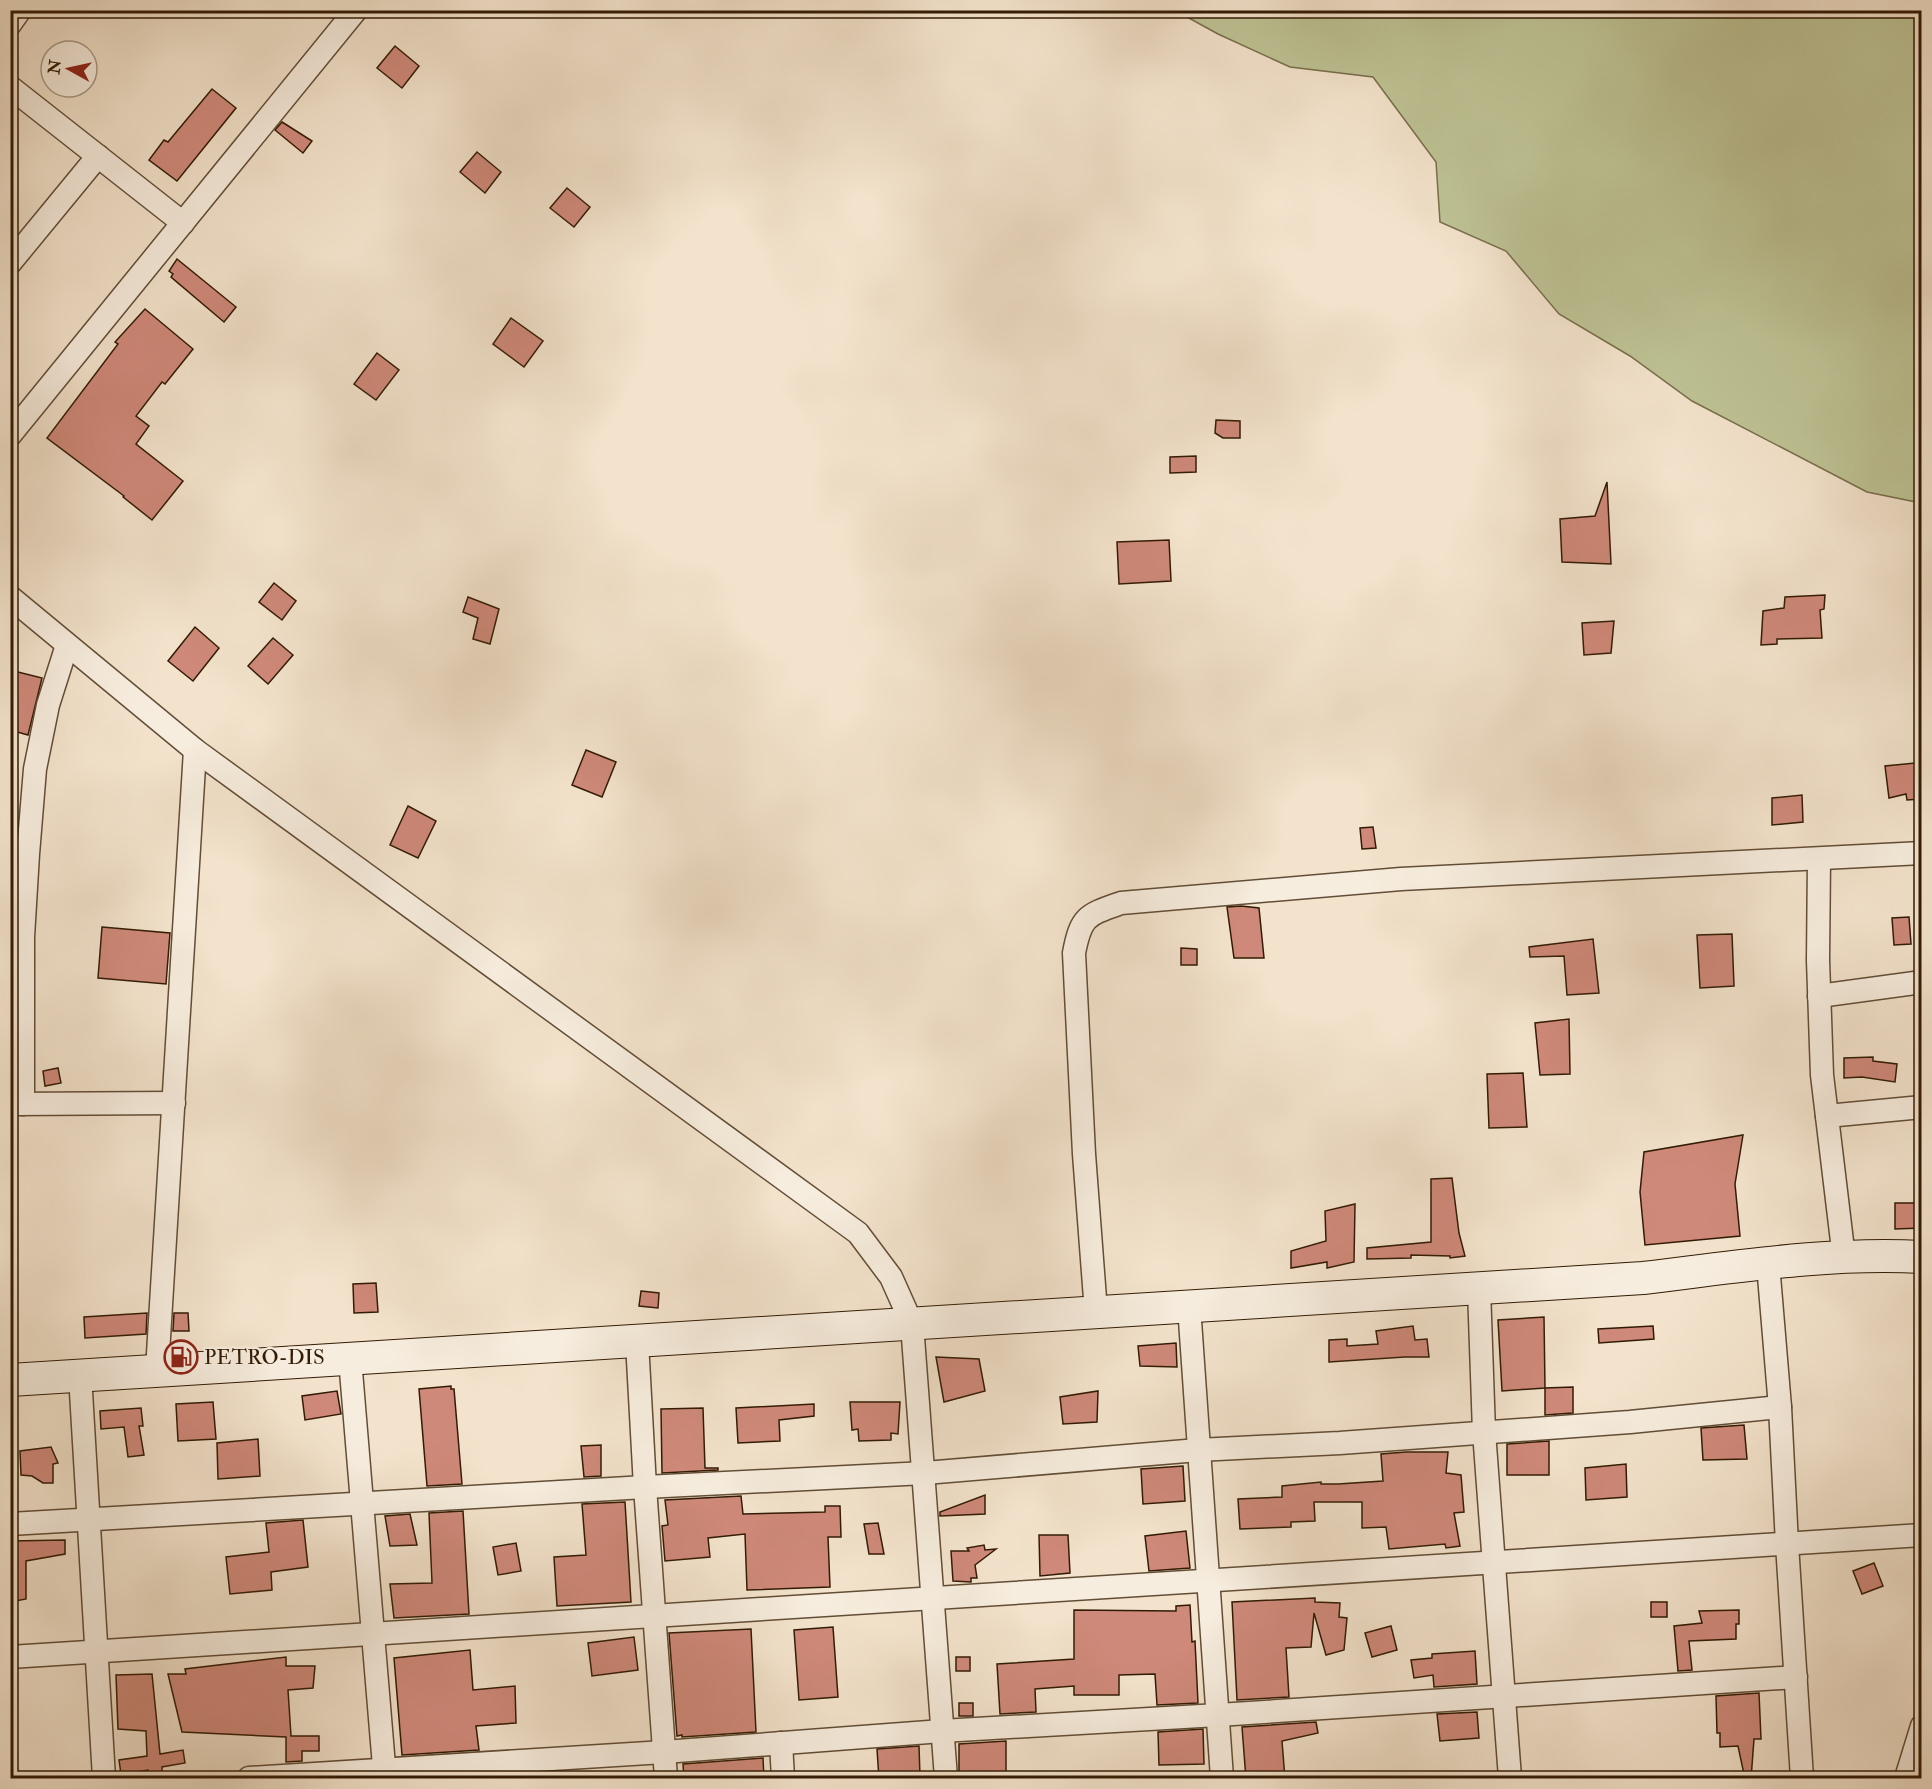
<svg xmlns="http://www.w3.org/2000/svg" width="1932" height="1789" font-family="'IM FELL Double Pica',serif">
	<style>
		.green { fill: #bec395; stroke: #786f4c; stroke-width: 1.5 }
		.building { fill: #cf897a; stroke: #321b04; stroke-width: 1.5 }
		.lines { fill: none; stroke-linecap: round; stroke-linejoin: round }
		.street-casing { stroke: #624d36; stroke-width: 25 }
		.secondary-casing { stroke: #321b04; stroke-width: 34 }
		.street { stroke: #f7edde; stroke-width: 22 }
		.secondary { stroke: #f7edde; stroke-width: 32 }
		.labels { text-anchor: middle; stroke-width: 4.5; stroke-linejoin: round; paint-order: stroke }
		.poi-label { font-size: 21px; fill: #321b04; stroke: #f7edde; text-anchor: start }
	</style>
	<rect width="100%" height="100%" fill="#f3e3cc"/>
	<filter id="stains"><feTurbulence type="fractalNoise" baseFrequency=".00333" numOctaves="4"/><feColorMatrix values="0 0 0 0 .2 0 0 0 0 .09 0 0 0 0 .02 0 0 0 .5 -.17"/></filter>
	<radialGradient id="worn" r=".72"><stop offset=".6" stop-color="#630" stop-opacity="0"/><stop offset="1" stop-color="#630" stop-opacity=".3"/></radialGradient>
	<!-- green -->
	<polygon class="green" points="1176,11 1921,11 1921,503 1867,492 1692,401 1630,356 1559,314 1506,251 1440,222 1436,162 1373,77 1290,67 1218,34"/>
	<!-- building -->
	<g class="building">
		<polygon points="395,46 419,66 402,88 377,68"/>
		<polygon points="212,89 236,108 177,181 149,160 164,140 168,142"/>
		<polygon points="282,122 312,141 303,153 275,130"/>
		<polygon points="477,152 501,172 485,193 460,172"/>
		<polygon points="567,188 590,207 574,227 550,208"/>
		<polygon points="177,259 236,307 224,322 171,277 173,274 169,271"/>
		<polygon points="145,309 193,349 165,384 162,382 136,416 149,426 136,444 183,481 152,520 123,497 124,496 47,438 118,344 115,342"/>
		<polygon points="511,318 543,341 524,367 493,344"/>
		<polygon points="377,353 399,370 376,400 354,384"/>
		<polygon points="1216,420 1240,421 1240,438 1223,438 1215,433"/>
		<polygon points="1196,456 1196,472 1170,473 1170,457"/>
		<polygon points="1607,482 1611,564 1562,562 1560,519 1595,516"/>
		<polygon points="1169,540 1171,581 1119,584 1117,542"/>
		<polygon points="274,583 296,601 282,620 259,602"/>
		<polygon points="1825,595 1824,609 1820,610 1822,638 1777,639 1777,644 1761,645 1763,611 1784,608 1785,597"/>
		<polygon points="468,597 499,609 490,644 473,639 478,618 463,612"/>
		<polygon points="1614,621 1611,653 1584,655 1582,623"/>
		<polygon points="195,627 219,648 193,681 168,661"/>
		<polygon points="273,638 293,655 268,684 248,666"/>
		<polygon points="10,670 42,678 28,735 10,730"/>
		<polygon points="586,750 616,762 602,797 572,785"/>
		<polygon points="1915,763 1921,799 1907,800 1906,794 1889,798 1885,766"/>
		<polygon points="1802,795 1803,822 1772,825 1772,798"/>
		<polygon points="408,806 436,821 418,858 390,845"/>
		<polygon points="1373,827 1376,848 1362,849 1360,828"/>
		<polygon points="1241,906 1259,908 1264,958 1234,958 1227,907"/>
		<polygon points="1909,917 1911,944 1894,945 1892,918"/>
		<polygon points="102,927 170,933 166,984 98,978"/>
		<polygon points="1732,934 1734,986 1700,988 1697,935"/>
		<polygon points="1593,939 1599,993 1567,995 1564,956 1530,957 1529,947"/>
		<polygon points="1181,948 1197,949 1197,965 1181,965"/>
		<polygon points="1569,1019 1570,1074 1540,1075 1535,1023"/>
		<polygon points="1873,1057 1873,1061 1897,1064 1895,1082 1862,1077 1844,1078 1844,1058"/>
		<polygon points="58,1068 61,1083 45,1086 43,1071"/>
		<polygon points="1523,1073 1527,1127 1489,1128 1487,1074"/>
		<polygon points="1743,1135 1735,1184 1740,1236 1645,1245 1640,1192 1644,1152"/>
		<polygon points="1452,1178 1459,1233 1465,1256 1450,1258 1450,1256 1411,1255 1411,1258 1367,1259 1367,1248 1431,1242 1431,1179"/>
		<polygon points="1895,1203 1922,1203 1922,1228 1895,1229"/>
		<polygon points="1355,1204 1354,1262 1327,1268 1327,1262 1291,1268 1291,1251 1326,1241 1325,1211"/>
		<polygon points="376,1283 378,1312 354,1313 353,1284"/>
		<polygon points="641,1291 659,1293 658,1308 639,1306"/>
		<polygon points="147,1313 146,1334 85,1338 84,1317"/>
		<polygon points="174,1313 188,1313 189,1331 173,1331"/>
		<polygon points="1544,1317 1545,1388 1502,1391 1498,1320"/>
		<polygon points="1413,1326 1415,1340 1427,1339 1429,1357 1405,1357 1329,1362 1329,1340 1347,1339 1347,1346 1378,1344 1376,1331"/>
		<polygon points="1653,1326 1654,1339 1599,1343 1598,1329"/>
		<polygon points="1176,1343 1177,1367 1140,1366 1138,1346"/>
		<polygon points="936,1357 979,1359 985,1391 944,1402"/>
		<polygon points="451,1386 451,1389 454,1389 462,1484 427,1486 419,1389"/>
		<polygon points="1573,1387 1573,1413 1545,1415 1545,1388"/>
		<polygon points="337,1391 341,1414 305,1420 302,1396"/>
		<polygon points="1098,1391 1097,1422 1063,1424 1060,1397"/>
		<polygon points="213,1402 216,1439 178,1441 176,1404"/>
		<polygon points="850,1402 900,1402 898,1434 891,1433 891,1440 859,1441 858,1429 852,1430"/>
		<polygon points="814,1404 814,1416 779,1420 780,1441 738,1443 736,1408"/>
		<polygon points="141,1408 143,1426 139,1426 144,1455 128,1457 124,1427 101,1429 100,1411"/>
		<polygon points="703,1408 705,1468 718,1468 718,1470 662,1473 661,1409"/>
		<polygon points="1744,1425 1747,1459 1703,1460 1701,1428"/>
		<polygon points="258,1439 260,1476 218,1479 217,1443"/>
		<polygon points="1549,1441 1549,1475 1507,1475 1507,1444"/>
		<polygon points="601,1445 601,1476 584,1477 581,1446"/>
		<polygon points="51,1447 58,1463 53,1464 53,1483 43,1483 32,1476 21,1475 20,1451"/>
		<polygon points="1406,1452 1448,1452 1446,1473 1461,1475 1464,1512 1454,1513 1460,1546 1446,1548 1445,1544 1389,1549 1386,1527 1362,1528 1362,1502 1314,1502 1315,1521 1291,1522 1291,1527 1240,1529 1238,1499 1282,1497 1282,1486 1321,1482 1321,1484 1338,1484 1383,1481 1381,1454"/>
		<polygon points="1626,1464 1627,1497 1586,1500 1585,1468"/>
		<polygon points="1183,1466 1185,1501 1143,1504 1141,1469"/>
		<polygon points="985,1495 985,1514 940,1516 940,1512"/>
		<polygon points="741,1496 743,1514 825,1512 825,1506 840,1506 841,1537 828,1537 830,1587 747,1590 745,1534 708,1538 710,1557 665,1561 662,1526 668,1525 665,1500"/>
		<polygon points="625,1502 631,1602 557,1606 554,1557 586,1555 582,1504"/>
		<polygon points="463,1511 469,1614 394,1618 390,1584 432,1583 429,1513"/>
		<polygon points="410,1514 417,1545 390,1546 385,1516"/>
		<polygon points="303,1520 308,1567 271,1572 272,1590 230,1594 226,1557 269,1552 266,1523"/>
		<polygon points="878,1523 884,1554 869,1554 864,1524"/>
		<polygon points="1186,1531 1190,1568 1149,1571 1145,1536"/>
		<polygon points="1039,1535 1068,1535 1070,1573 1040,1576"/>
		<polygon points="65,1540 65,1554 26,1561 26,1599 10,1602 10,1541"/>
		<polygon points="516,1543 521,1571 498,1575 493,1547"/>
		<polygon points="984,1545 985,1550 996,1549 975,1565 977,1578 971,1578 971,1582 953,1581 951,1551 969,1551 967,1548"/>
		<polygon points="1874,1563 1883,1586 1862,1594 1853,1571"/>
		<polygon points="1315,1598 1315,1602 1340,1603 1339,1617 1347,1618 1344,1650 1326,1655 1314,1613 1311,1647 1286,1648 1289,1697 1237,1700 1232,1602"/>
		<rect x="1651" y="1602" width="16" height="15"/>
		<polygon points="1190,1605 1192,1642 1195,1641 1198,1703 1157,1705 1155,1674 1119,1675 1119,1695 1074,1695 1074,1686 1035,1689 1036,1712 1000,1714 997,1664 1074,1659 1074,1610 1176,1611 1176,1606"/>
		<polygon points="1739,1610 1739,1624 1736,1624 1736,1639 1689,1641 1692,1670 1678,1671 1674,1626 1702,1623 1699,1611"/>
		<polygon points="1391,1626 1397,1650 1372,1657 1365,1633"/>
		<polygon points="833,1627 838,1697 799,1700 794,1630"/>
		<polygon points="751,1629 756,1732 682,1737 682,1735 677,1736 669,1633"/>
		<polygon points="634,1637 638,1670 592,1676 588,1643"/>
		<polygon points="470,1650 473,1690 515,1686 516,1723 476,1726 479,1750 402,1755 394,1658"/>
		<polygon points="1475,1651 1477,1684 1434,1687 1433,1675 1414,1678 1411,1660 1432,1658 1432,1654"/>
		<polygon points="286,1657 286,1666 315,1666 313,1688 288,1690 291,1736 319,1736 319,1751 302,1751 302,1761 286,1762 286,1737 182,1732 168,1674 186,1674 185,1669"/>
		<rect x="956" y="1657" width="14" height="14"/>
		<polygon points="152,1674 160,1754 183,1750 185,1763 162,1767 162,1772 148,1772 148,1770 121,1774 119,1760 147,1756 146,1731 118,1729 116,1675"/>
		<polygon points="1759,1693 1761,1739 1754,1739 1751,1779 1745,1779 1738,1746 1720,1747 1720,1733 1717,1733 1716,1696"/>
		<rect x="959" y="1703" width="14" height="13"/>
		<polygon points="1477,1712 1479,1738 1440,1741 1437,1714"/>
		<polygon points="1316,1722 1318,1733 1282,1741 1285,1779 1246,1779 1242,1727"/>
		<polygon points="1203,1729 1204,1764 1159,1765 1158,1732"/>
		<polygon points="1006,1741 1006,1779 959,1779 959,1744"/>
		<polygon points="919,1746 920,1776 879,1779 877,1749"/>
		<polygon points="763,1758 764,1779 684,1779 683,1764"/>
	</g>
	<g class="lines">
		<!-- street casing -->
		<g class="street-casing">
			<g id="street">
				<polyline points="10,24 20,10"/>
				<polyline points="10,87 183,223"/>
				<polyline points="10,263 98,156"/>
				<polyline points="10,435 356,10"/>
				<polyline points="10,597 195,750 858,1233 891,1277 912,1324 946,1778"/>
				<polyline points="1819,859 1818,960 1822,1075 1844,1258"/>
				<polyline points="1819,996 1922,982"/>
				<polyline points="10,1104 174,1103"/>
				<polyline points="23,1104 23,937 28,854 35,769 48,705 67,645"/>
				<polyline points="1827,1116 1922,1107"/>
				<polyline points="1768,1264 1780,1407 1787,1544 1802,1778"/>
				<polyline points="1479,1289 1484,1432 1510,1778"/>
				<polyline points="1189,1306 1222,1778"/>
				<path d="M1096 1312 1084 1154 1074 953C1081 916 1087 915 1121 903L1401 879 1922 853"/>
				<polyline points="637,1342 645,1487 666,1778"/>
				<polyline points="350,1359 385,1778"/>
				<polyline points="157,1370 195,750"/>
				<polyline points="80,1375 104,1778"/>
				<polyline points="10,1524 645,1487 925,1473 1198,1450 1340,1443 1630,1422 1780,1407"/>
				<polyline points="10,1657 1922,1535"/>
				<polyline points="781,1743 783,1778"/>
				<polyline points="249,1778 664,1752 942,1731 1218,1715 1796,1677"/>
				<polyline points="1906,1778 1922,1726"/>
			</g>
		</g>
		<!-- secondary casing -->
		<g class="secondary-casing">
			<path id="secondary" d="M10 1380 1643 1278C1735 1267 1829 1252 1922 1257"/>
		</g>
		<!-- street -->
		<use href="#street" class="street"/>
		<!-- secondary -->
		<use href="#secondary" class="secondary"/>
	</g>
	<!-- icons -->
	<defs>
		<g id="fuel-ring" transform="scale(1.725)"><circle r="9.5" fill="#f7edde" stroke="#8f2418" stroke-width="1.5"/><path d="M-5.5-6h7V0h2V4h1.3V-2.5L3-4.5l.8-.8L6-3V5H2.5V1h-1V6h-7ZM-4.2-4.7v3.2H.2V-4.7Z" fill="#8f2418"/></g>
	</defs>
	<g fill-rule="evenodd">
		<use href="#fuel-ring" x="181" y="1357"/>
	</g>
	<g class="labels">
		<!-- poi labels -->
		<g class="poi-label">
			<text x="204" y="1364">PETRO-DIS</text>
		</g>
	</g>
	<!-- margin -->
	<rect width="1932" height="1789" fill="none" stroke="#f3e3cc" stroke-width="36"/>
	<rect x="12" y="12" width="1908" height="1765" fill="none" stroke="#321b04" stroke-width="3"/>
	<rect x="18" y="18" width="1896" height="1753" fill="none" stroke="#321b04" stroke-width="1.5"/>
	<!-- north arrow -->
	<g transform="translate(69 69) rotate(278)"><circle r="28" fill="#f7edde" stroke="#a89987" stroke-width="1.5"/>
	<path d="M0-4.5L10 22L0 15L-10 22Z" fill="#8f2418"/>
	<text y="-9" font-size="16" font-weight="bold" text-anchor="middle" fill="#321b04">N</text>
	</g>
	<rect width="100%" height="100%" filter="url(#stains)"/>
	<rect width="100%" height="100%" fill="url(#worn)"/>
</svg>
